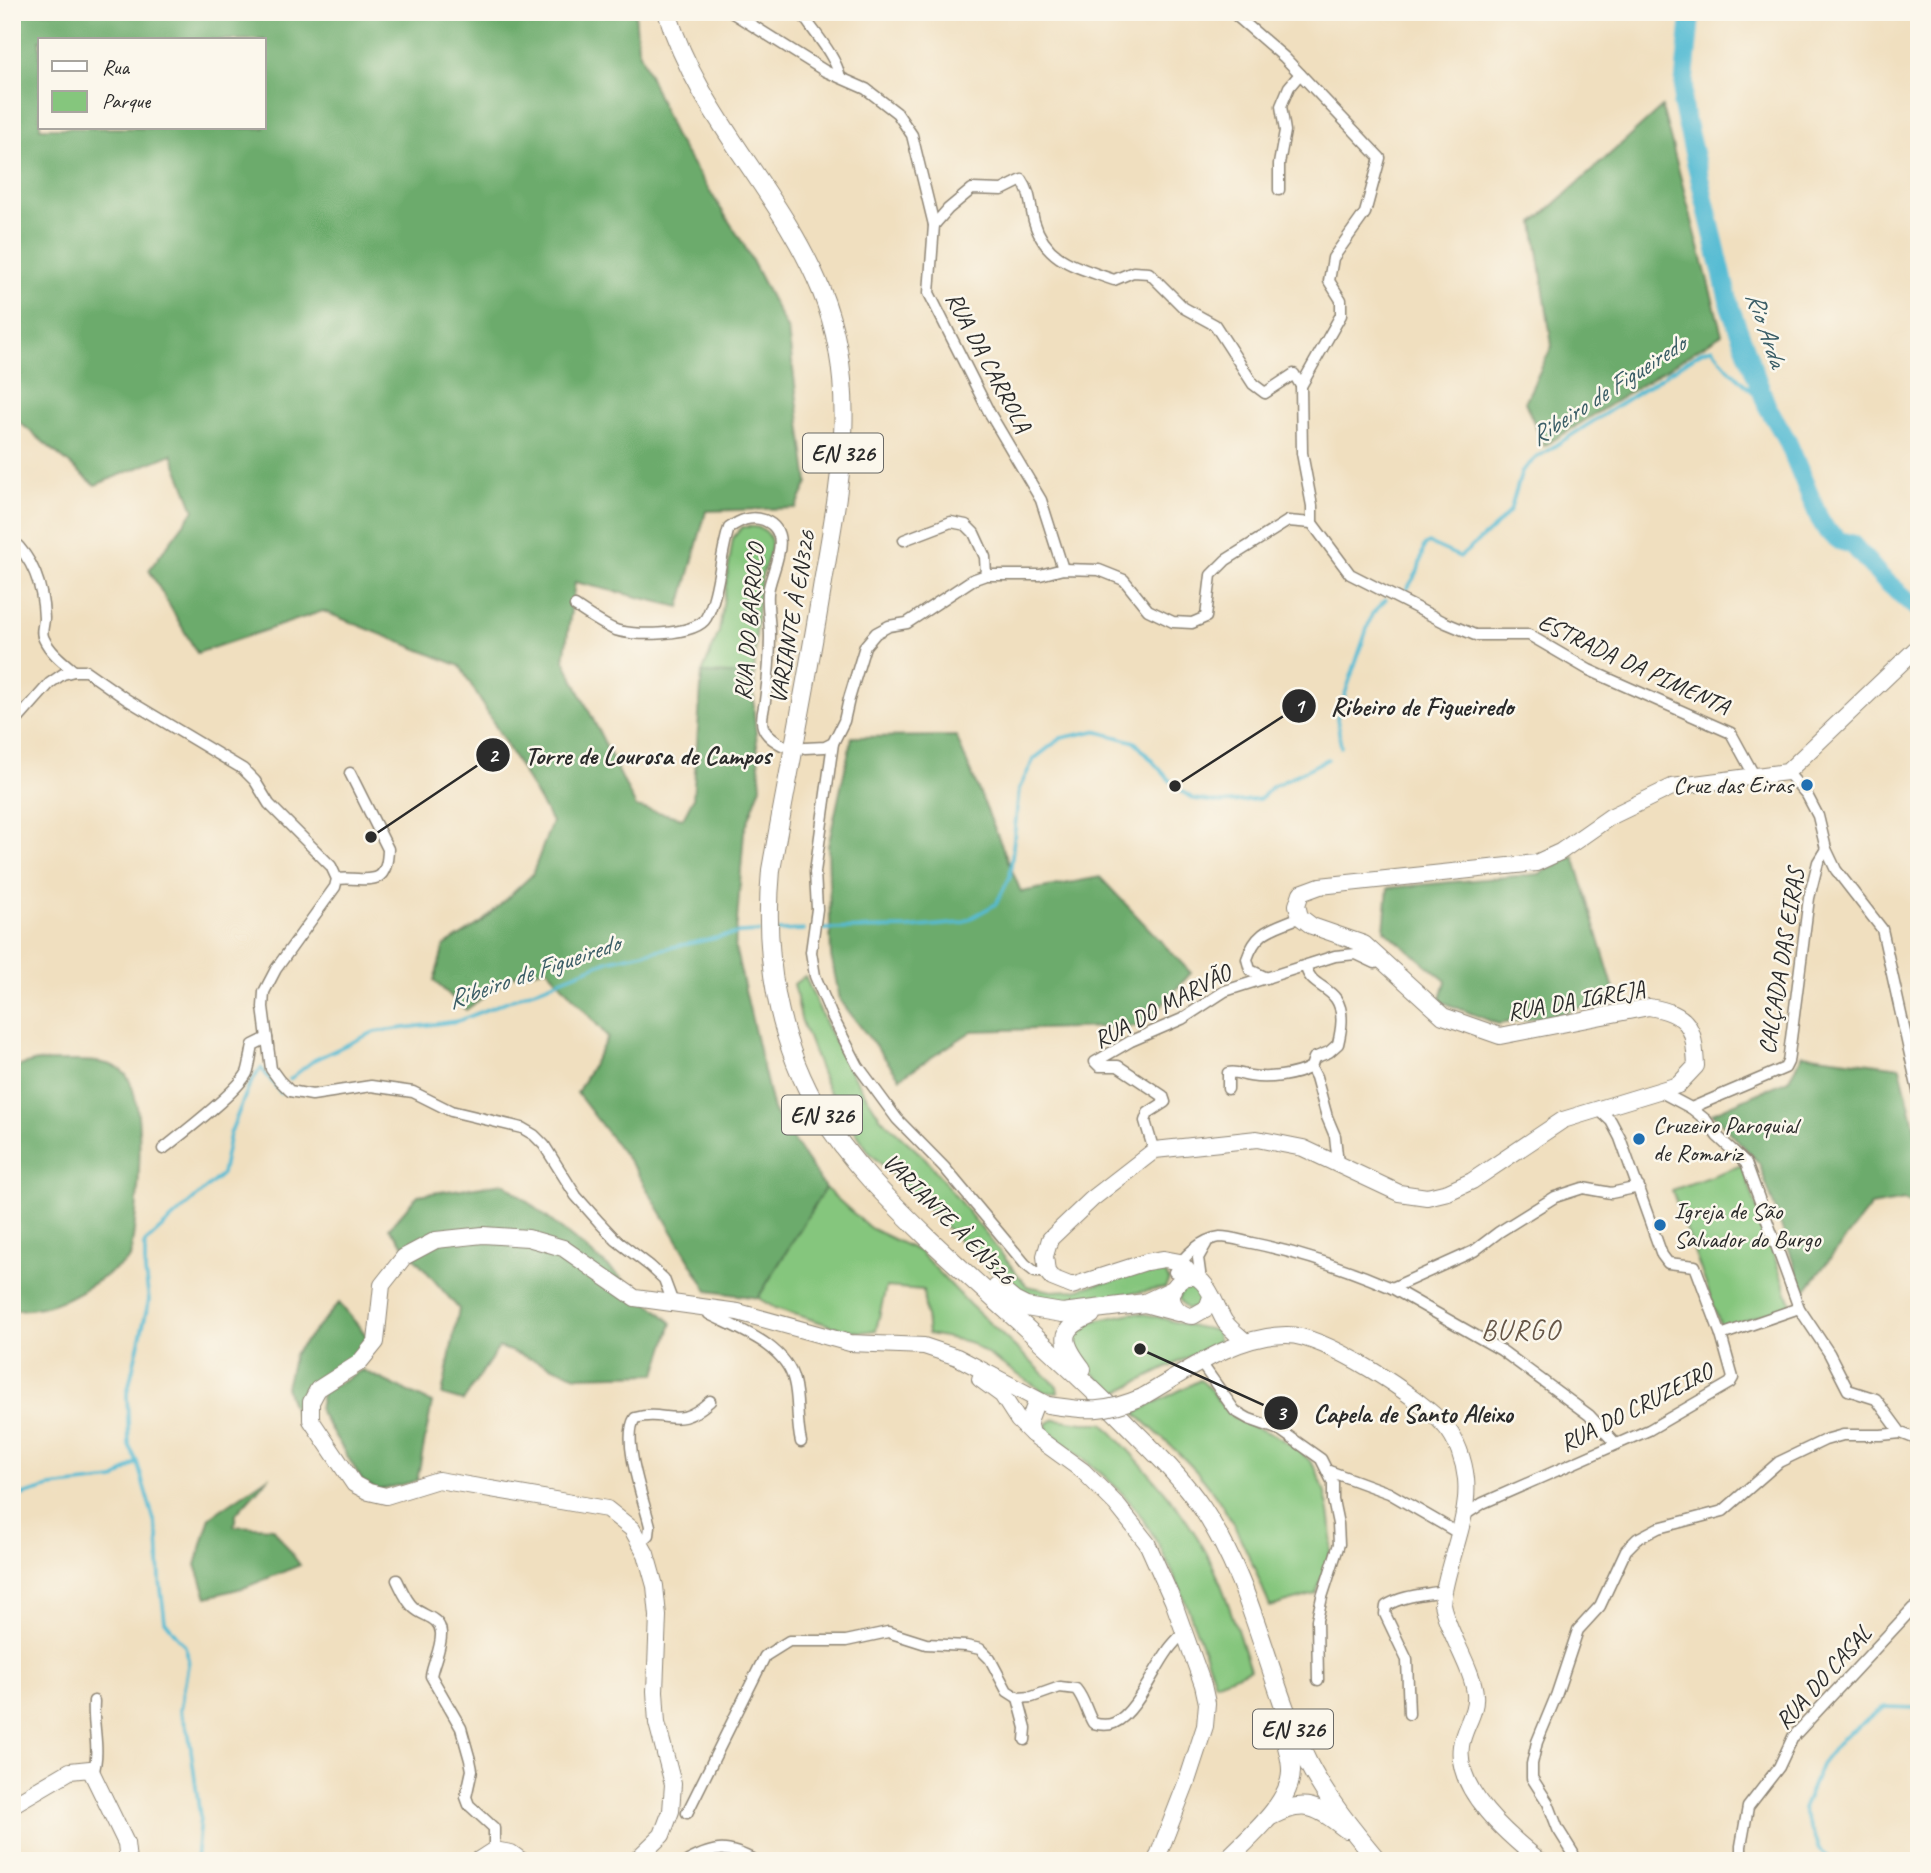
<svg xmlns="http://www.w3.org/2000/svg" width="1931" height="1873" font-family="Caveat,sans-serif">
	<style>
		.green { fill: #85c67d; stroke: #587854; stroke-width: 2 }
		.forest { fill: #6cab6c; stroke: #4c6b4c; stroke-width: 2; fill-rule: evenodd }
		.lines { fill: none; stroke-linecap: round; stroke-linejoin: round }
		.stream { stroke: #55bbd3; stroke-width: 3.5 }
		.river { stroke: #55bbd3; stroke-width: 19 }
		.street-casing { stroke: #8e8575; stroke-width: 13 }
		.secondary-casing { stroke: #8e8575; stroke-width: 18 }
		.primary-casing { stroke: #8e8575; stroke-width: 20 }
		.street { stroke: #fff; stroke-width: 10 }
		.secondary { stroke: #fff; stroke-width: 16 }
		.primary { stroke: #fff; stroke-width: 18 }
		.secondary-bridge-casing { stroke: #8e8575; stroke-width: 18; stroke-linecap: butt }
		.secondary-bridge { stroke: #fff; stroke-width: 16 }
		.poi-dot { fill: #1f6fb2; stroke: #fbf7ec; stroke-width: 2.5 }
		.labels { text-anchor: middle; stroke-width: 5; stroke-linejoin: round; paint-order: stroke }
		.shield { fill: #fbf7ec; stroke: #696865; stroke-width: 2 }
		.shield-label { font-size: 23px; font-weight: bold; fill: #2b2b2b }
		.street-label { font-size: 24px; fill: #2b2b2b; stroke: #fbf7ec }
		.poi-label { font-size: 24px; fill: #2b2b2b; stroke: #fbf7ec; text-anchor: start }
		.water-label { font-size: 26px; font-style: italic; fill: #3a5d66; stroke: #fbf7ec }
		.quarter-label { font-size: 28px; letter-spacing: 2px; fill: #655647; stroke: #fbf7ec }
		.leader { fill: none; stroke: #2b2b2b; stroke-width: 2.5 }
		.callout-dot { fill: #2b2b2b; stroke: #fbf7ec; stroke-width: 2.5 }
		.mark-label { font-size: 21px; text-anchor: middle; font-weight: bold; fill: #fff }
		.callout-label { font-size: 26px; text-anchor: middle; font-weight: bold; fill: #2b2b2b; stroke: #fbf7ec; stroke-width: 5; stroke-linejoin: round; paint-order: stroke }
	</style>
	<rect width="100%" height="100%" fill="#fbf7ec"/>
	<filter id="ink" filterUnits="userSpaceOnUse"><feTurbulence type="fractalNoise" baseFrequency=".0143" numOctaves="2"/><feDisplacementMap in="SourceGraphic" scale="14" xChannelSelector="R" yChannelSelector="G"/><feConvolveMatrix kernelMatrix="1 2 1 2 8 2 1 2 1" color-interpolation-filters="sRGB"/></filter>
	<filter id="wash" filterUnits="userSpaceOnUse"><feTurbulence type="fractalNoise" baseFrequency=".00686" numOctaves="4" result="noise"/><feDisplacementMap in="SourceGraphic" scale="28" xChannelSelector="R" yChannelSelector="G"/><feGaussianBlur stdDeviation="1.57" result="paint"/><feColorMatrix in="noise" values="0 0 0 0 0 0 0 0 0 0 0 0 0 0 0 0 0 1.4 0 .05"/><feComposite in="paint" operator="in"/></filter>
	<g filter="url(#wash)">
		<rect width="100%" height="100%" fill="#f0dfbf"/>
		<!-- green -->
		<g class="green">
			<path d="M742 527C751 527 761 525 768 534 777 547 765 563 762 576 756 608 756 642 754 675L702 673 719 632 733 538Z"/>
			<polygon points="805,976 826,1025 852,1074 880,1117 926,1159 1027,1286 1052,1291 1075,1290 1154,1269 1164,1271 1169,1280 1165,1288 1077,1302 1055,1302 1036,1300 996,1276 869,1152 827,1088 801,1019 794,984"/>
			<polygon points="1742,1165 1791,1304 1722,1329 1672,1190"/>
			<polygon points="825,1188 870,1228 920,1252 969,1304 1057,1386 1058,1393 1044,1392 969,1342 928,1334 923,1290 886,1287 876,1330 861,1332 842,1329 775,1308 758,1298"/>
			<polygon points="1194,1284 1205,1295 1200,1307 1187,1309 1179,1299 1182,1288"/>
			<path d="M1132 1313C1155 1314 1167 1320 1188 1326 1197 1328 1207 1327 1216 1331L1219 1342 1118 1392C1096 1380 1080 1360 1070 1338L1089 1322Z"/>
			<path d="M1200 1380C1214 1388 1218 1406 1231 1415 1246 1427 1264 1429 1280 1438 1288 1444 1299 1450 1306 1457 1326 1475 1336 1533 1329 1558 1326 1570 1320 1582 1316 1594L1270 1607C1256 1571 1240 1532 1218 1499 1196 1466 1164 1440 1135 1413Z"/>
			<path d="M1055 1419 1083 1423H1103C1145 1468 1188 1512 1214 1568 1229 1601 1239 1636 1250 1670L1215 1683C1194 1624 1175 1564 1138 1512 1113 1479 1078 1455 1046 1429L1048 1423Z"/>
		</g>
		<!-- forest -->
		<g class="forest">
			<path d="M12 12H635L638 48 674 135 744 245 788 331 808 483 796 508 706 511 680 607 575 582 564 660 636 807 683 818 693 799 702 673 754 675V714L761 786 744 832 735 947 773 1110 825 1188 758 1298 708 1291 635 1169 577 1093 608 1037 547 968 512 976 466 1010 434 981 444 946 482 922 532 875 552 822 460 666 323 611 197 653 149 570 194 510 172 454 95 485 12 416ZM40 40H264V128H40Z"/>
			<polygon points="1662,107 1722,334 1544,446 1525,402 1552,346 1534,223"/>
			<polygon points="956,736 1021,892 1100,877 1191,973 1143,1026 972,1031 900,1078 840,1000 831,956 828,846 852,737"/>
			<polygon points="1574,856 1616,996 1553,1016 1498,1024 1440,1001 1446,981 1384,930 1388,888 1539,874"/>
			<polygon points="1803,1054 1900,1067 1919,1145 1919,1207 1904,1200 1871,1206 1804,1292 1759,1163 1712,1113 1788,1080"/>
			<path d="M37 1061C61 1063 102 1056 121 1070 152 1093 136 1222 130 1258L126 1262C88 1287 59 1311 12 1310V1068Z"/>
			<polygon points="504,1183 611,1269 672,1323 656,1374 577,1376 499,1347 463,1401 442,1395 459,1309 389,1228 418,1195"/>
			<polygon points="339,1303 367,1336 355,1359 316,1383 299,1427 286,1387 294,1354"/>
			<polygon points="362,1370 432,1403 417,1481 378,1490 363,1482 319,1410 322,1392"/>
			<polygon points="270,1476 236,1514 234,1526 273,1528 300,1565 246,1587 207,1597 196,1565 210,1517"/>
		</g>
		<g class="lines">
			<!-- stream -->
			<g class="stream">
				<polyline points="1404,594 1418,571 1424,546 1429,543 1460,557 1497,525 1510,511 1522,471 1536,458 1701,352 1712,348 1728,368 1767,406"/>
				<polyline points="1341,747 1337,718 1372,614 1386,600"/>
				<polyline points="824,929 908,928 962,923 996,904 1010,877 1019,789 1034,759 1061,738 1095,731 1135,742 1175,786 1194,799 1222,803 1260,799 1272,787 1328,759"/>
				<polyline points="778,931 804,930"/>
				<polyline points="290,1079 314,1060 374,1032 458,1021 610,960 740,933 759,932"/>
				<polyline points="12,1502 19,1496 50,1487 114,1480 137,1462"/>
				<polyline points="196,1861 200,1817 189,1735 180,1710 189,1660 185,1646 165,1621 160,1581 158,1534 137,1462 129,1445 127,1394 149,1300 145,1272 145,1243 222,1174 230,1134 249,1086 261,1068 281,1093"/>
				<polyline points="1832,1861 1819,1849 1803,1809 1821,1765 1842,1738 1885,1707 1919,1708"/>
			</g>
			<!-- river -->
			<polyline class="river" points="1691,12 1682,104 1730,307 1767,406 1787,440 1819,518 1827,531 1840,541 1852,544 1881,577 1919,610"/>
		</g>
	</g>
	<g filter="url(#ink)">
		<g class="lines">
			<!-- street casing -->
			<g class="street-casing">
				<g id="street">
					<polyline points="731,12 825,71 866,89 897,113 912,135 934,225 929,293 989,412 1041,500 1063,569"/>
					<path d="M801 12C813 32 835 54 840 77"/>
					<polyline points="1232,12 1284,57 1380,158 1365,213 1333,258 1329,281 1341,300 1341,315 1301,386 1302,453 1312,506 1312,523 1350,574 1446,623 1475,635 1529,635 1589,670 1731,733 1754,775"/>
					<polyline points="1279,190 1279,164 1285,131 1281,106 1289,87 1300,74"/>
					<path d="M934 225 948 209 972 189 1002 190 1022 180C1031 193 1030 206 1034 221 1046 263 1079 267 1114 280L1133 272 1149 273 1184 308 1215 325 1253 384 1265 393 1294 374 1301 386"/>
					<path d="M12 540C34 560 43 589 44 618 44 626 40 632 44 639 50 652 63 662 74 671"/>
					<polyline points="904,540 951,522 966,525 974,533 985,557 986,575"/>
					<path d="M575 606C587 614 600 623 613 629 630 637 696 636 706 618 719 595 720 555 729 528 739 521 750 515 764 520 796 533 770 571 768 593 767 607 770 622 770 636 770 658 768 679 765 701 764 709 760 719 763 727 766 736 775 741 782 745"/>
					<polyline points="12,726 50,683 63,674 74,671 86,671 126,699 243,769 255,781 269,804 331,866 337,879 335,887 276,969 264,992 263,1007 271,1069 279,1080 290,1091 312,1095 371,1086 413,1092 451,1111 522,1128 534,1135 544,1145 576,1196 599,1222 616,1240 650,1266 664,1279 673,1303"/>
					<polyline points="833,743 815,872 817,909 811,952 815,976 831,1014 858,1066 897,1119 944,1167 1025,1264 1035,1272 1047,1272"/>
					<polyline points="805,748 825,747 833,743 844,721 849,699 865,646 876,633 889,626 907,623 972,580 986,575 1040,575 1063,569 1099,570 1124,580 1148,610 1173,622 1192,623 1206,617 1211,575 1226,560 1288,521 1312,523"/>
					<polyline points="1787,772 1807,795 1818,816 1826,849 1836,870 1882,929 1919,1095"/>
					<path d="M337 879C367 876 387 891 388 849L350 773"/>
					<path d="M1306 967C1309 984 1327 986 1336 999 1345 1012 1341 1031 1338 1044L1329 1052 1314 1058 1311 1067"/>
					<path d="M1267 978 1250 970 1247 959C1257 929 1273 929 1300 917"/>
					<polyline points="1311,1067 1316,1077 1327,1117 1335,1136 1338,1164"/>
					<path d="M1228 1089V1073C1237 1071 1241 1075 1250 1076 1268 1079 1295 1076 1311 1067"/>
					<polyline points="1659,1091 1691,1108 1785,1068 1788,1062 1809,898 1818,862 1826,849"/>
					<polyline points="1691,1108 1706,1120 1717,1136 1746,1163 1799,1308 1829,1353 1848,1390 1876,1399 1901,1433 1919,1440"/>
					<path d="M163 1149C182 1134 236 1093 247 1073 250 1065 251 1053 253 1045L267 1038"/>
					<polyline points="1154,1151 1145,1121 1148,1113 1165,1102 1163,1096 1118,1066 1099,1066 1095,1062 1131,1041 1182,1019 1225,991 1335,956 1356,954 1375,963 1382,961"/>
					<path d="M1174 1272C1183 1257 1201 1239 1220 1237 1231 1237 1242 1241 1252 1243 1300 1253 1348 1269 1392 1288L1474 1251 1499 1232 1555 1197 1583 1188 1611 1193 1639 1187"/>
					<polyline points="1201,1280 1198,1258 1206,1244"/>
					<polyline points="1392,1288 1501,1350 1589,1415 1616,1444"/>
					<path d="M708 1307 709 1314C738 1329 786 1345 794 1381 799 1400 796 1422 801 1442"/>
					<polyline points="1721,1335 1799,1308"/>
					<polyline points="1201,1363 1235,1411 1249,1419 1280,1430 1321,1459 1333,1483 1333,1500 1338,1524 1339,1544 1322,1597 1317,1620 1318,1680"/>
					<polyline points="1329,1471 1389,1493 1458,1533"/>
					<polyline points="1463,1516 1483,1503 1649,1430 1730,1383 1733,1378 1721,1335 1695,1266 1668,1263 1662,1255 1620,1138 1611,1121 1598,1109"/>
					<path d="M640 1543 649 1535 650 1526C644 1501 621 1439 635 1418 668 1409 676 1432 710 1401"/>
					<path d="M397 1580C402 1590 406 1601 414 1608 424 1617 440 1617 441 1633 442 1647 433 1663 431 1676L461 1728 470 1760 472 1770 466 1797 469 1805 494 1828V1850"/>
					<polyline points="1018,1698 1026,1728 1025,1740"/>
					<path d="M1409 1714 1407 1660 1385 1614 1386 1606C1403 1595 1424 1595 1443 1591"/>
					<path d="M93 1774C101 1749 92 1727 94 1701"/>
					<path d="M687 1813 765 1656 789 1641H846L888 1632 926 1644 966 1646 980 1649 990 1659 1007 1691 1018 1698 1032 1697 1060 1687 1076 1689C1085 1700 1086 1711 1093 1723 1100 1725 1107 1726 1114 1723 1135 1714 1154 1670 1167 1652 1172 1644 1179 1638 1185 1631"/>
					<path d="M688 1861C716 1846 728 1846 756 1861"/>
					<polyline points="1573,1861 1573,1853 1558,1829 1548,1803 1532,1778 1532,1764 1537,1742 1556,1696 1578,1630 1600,1606 1626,1550 1637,1539 1658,1528 1723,1511 1779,1462 1825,1440 1843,1435 1881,1435 1901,1433"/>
					<polyline points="1741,1861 1741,1846 1748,1807 1779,1767 1793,1737 1913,1608 1919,1609"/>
				</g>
			</g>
			<!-- secondary casing -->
			<g class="secondary-casing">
				<g id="secondary">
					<path d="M1193 1277 1180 1262 1164 1259 1146 1262 1072 1286 1052 1278 1047 1272 1045 1256 1050 1239 1092 1199 1155 1150 1257 1139 1303 1148 1399 1193 1427 1197 1448 1192 1472 1181 1563 1120 1678 1085 1696 1066C1694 1027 1690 1014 1649 1007L1500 1036 1443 1016 1364 944 1312 926 1300 917 1297 905 1301 893 1320 886 1536 863 1560 852 1610 817 1672 787 1787 772 1919 646"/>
					<path d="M1211 1297 1207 1308 1193 1316C1176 1316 1163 1295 1179 1282 1204 1261 1215 1307 1225 1322 1230 1329 1238 1335 1245 1341"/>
					<polyline points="980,1379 1002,1395 1018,1420 1032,1434"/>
					<path d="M1142 1397C1186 1372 1233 1336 1286 1335 1324 1334 1420 1397 1445 1426 1457 1439 1464 1461 1466 1479 1470 1521 1446 1563 1442 1604 1448 1633 1473 1669 1475 1694 1477 1713 1463 1728 1461 1746 1455 1791 1509 1836 1540 1861"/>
					<polyline points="1037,1400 1029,1421 1032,1434 1083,1471 1116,1504 1147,1543 1173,1601 1203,1685 1207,1703 1205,1726 1187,1781 1156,1861"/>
					<polyline points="12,1805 70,1771 90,1769 126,1843 128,1861"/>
					<polyline points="477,1861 494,1850 511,1853 522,1861"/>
					<polyline points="635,1861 662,1835 671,1811 673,1784 657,1723 655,1691 658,1616 655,1586 646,1554 632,1529 607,1509 438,1480 386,1496 369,1492 354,1484 311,1420 311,1402 318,1389 359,1363 376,1342 382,1285 404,1257 436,1240 483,1235 528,1238 563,1248 635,1298 738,1312 850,1343 924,1346 957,1357 1048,1405"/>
				</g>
			</g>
			<!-- primary casing -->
			<g class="primary-casing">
				<g id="primary">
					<path d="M667 12C698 116 781 191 821 290 861 390 839 486 822 588 807 682 788 776 771 870 763 954 777 1041 821 1114 849 1161 888 1199 927 1237 991 1298 1059 1355 1121 1418 1149 1447 1179 1474 1202 1508 1256 1588 1266 1678 1308 1763 1326 1798 1353 1831 1378 1861"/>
					<polyline points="997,1287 1014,1301 1026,1307 1062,1313 1145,1303 1173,1290"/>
					<polyline points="1145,1303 1178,1312"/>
					<path d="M1082 1369C1062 1343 1057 1329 1091 1315"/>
					<path d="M1271 1816C1305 1798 1318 1807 1346 1829"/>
					<path d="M1226 1861C1247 1839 1292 1803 1291 1770 1291 1753 1283 1734 1278 1718"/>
				</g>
			</g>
			<!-- street -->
			<use href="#street" class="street"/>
			<!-- secondary -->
			<use href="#secondary" class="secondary"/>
			<!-- primary -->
			<use href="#primary" class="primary"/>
			<!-- secondary-bridge casing -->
			<g class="secondary-bridge-casing">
				<path id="secondary-bridge" d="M1048 1405C1087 1411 1104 1413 1142 1397"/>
			</g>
			<!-- secondary-bridge -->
			<use href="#secondary-bridge" class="secondary-bridge"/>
		</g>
	</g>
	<!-- markers -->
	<g class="poi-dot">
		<circle cx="1807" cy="785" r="7"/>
		<circle cx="1639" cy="1139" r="7"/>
		<circle cx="1660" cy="1225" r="7"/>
	</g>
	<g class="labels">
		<!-- shield labels -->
		<g class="shield">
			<rect x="803" y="433.5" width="80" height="39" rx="5"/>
			<rect x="782" y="1095.5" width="80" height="39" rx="5"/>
			<rect x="1253" y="1709.5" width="80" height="39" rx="5"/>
		</g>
		<g class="shield-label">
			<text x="843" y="461">EN 326</text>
			<text x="822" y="1123">EN 326</text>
			<text x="1293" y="1737">EN 326</text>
		</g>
		<!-- street labels -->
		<g class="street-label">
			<text transform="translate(989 362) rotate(62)" y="8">RUA DA CARROLA</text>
			<text transform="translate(792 617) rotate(-80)" y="8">VARIANTE À EN326</text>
			<text transform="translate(749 622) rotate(-85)" y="8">RUA DO BARROCO</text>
			<text transform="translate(1634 664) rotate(25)" y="8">ESTRADA DA PIMENTA</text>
			<text transform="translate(1781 961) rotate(-81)" y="8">CALÇADA DAS EIRAS</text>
			<text transform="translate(1576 1000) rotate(-10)" y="8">RUA DA IGREJA</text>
			<text transform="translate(1162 1006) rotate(-28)" y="8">RUA DO MARVÃO</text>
			<text transform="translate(949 1219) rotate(45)" y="8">VARIANTE À EN326</text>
			<text transform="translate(1636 1407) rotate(-27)" y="8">RUA DO CRUZEIRO</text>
			<text transform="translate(1823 1677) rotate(-48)" y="8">RUA DO CASAL</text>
		</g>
		<!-- poi labels -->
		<g class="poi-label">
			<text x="1793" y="793" text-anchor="end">Cruz das Eiras</text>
			<text x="1653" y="1133">Cruzeiro Paroquial<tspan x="1653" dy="28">de Romariz</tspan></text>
			<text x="1674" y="1219">Igreja de São<tspan x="1674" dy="28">Salvador do Burgo</tspan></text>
		</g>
		<!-- water labels -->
		<g class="water-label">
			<text transform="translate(1767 329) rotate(71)" y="9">Rio Arda</text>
			<text transform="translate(1607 390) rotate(-33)" y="9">Ribeiro de Figueiredo</text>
			<text transform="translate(533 971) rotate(-19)" y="9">Ribeiro de Figueiredo</text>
		</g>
		<!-- quarter labels -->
		<g class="quarter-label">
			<text x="1521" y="1339">BURGO</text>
		</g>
	</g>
	<!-- callouts -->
	<path class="leader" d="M1175 786L1299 706M371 837L493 755M1140 1349L1281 1413"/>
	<g class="callout-dot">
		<circle cx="1175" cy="786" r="7"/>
		<circle cx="371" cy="837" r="7"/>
		<circle cx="1140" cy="1349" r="7"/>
		<circle cx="1299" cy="706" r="18"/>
		<circle cx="493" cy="755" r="18"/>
		<circle cx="1281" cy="1413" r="18"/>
	</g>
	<g class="mark-label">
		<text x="1299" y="713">1</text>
		<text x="493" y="762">2</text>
		<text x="1281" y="1420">3</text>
	</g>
	<g class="callout-label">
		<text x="1422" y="715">Ribeiro de Figueiredo</text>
		<text x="648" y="764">Torre de Lourosa de Campos</text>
		<text x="1413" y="1422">Capela de Santo Aleixo</text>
	</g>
	<!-- margin -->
	<rect width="1931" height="1873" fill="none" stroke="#fbf7ec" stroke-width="42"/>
	<!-- legend -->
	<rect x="38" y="38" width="228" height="91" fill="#fbf7ec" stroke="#a8a59f" stroke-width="2"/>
	<rect x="52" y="61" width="35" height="10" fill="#ffffff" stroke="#a8a59f" stroke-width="2"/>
	<text x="102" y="74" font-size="21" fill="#2b2b2b">Rua</text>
	<rect x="52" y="91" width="35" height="21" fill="#85c67d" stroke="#a8a59f" stroke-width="2"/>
	<text x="102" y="108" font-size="21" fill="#2b2b2b">Parque</text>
</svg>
